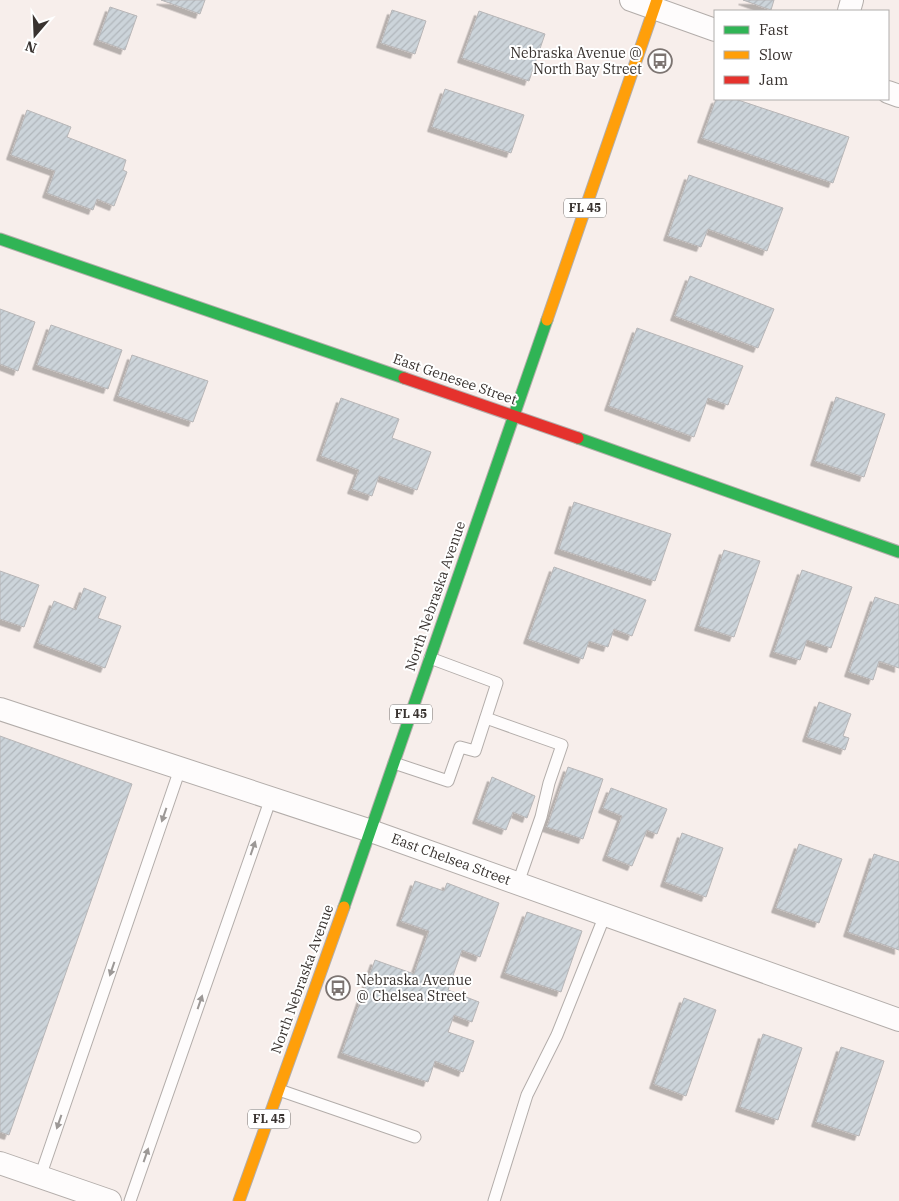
<svg xmlns="http://www.w3.org/2000/svg" width="899" height="1201" font-family="'IBM Plex Serif',serif">
	<style>
		.building { fill: url(#building-hatch); stroke: #b8b6b7; filter: url(#shadow) }
		.lines { fill: none; stroke-linecap: round; stroke-linejoin: round }
		.lane-casing { stroke: #b3adaa; stroke-width: 13 }
		.street-casing { stroke: #b3adaa; stroke-width: 24 }
		.fast-casing { stroke: #b3adaa; stroke-width: 13 }
		.slow-casing { stroke: #b3adaa; stroke-width: 13 }
		.jam-casing { stroke: #b3adaa; stroke-width: 13 }
		.lane { stroke: #fefcfc; stroke-width: 11 }
		.street { stroke: #fefcfc; stroke-width: 22 }
		.fast { stroke: #30b455; stroke-width: 11 }
		.slow { stroke: #ff9f0a; stroke-width: 11 }
		.jam { stroke: #e5322d; stroke-width: 11 }
		.oneway { fill: #9c9896 }
		.labels { text-anchor: middle; stroke-width: 4; stroke-linejoin: round; paint-order: stroke }
		.shield { fill: #fff; stroke: #74706e; stroke-width: 1 }
		.shield-label { font-size: 12px; font-weight: bold; fill: #393330 }
		.poi-label { font-size: 14px; fill: #393330; stroke: #fff; text-anchor: end }
		.street-label { font-size: 14px; fill: #393330; stroke: #fff }
	</style>
	<defs>
		<pattern id="building-hatch" width="6" height="6" patternUnits="userSpaceOnUse" patternTransform="scale(1.25)"><rect width="6" height="6" fill="#ccd4da"/><path d="M-1 1l2-2M0 6l6-6M5 7l2-2" fill="none" stroke="#b0b6bb"/></pattern>
		<filter id="shadow"><feDropShadow dx="-4.5" dy="4.5" stdDeviation="0" flood-color="#0004"/></filter>
	</defs>
	<rect width="100%" height="100%" fill="#f7eeeb"/>
	<!-- building -->
	<g class="building">
		<polygon points="161,0 205,0 200,14"/>
		<polygon points="743,0 774,0 771,10"/>
		<polygon points="110,7 137,16 125,50 98,40"/>
		<polygon points="392,10 426,21 415,54 381,43"/>
		<polygon points="479,11 545,34 529,81 462,58"/>
		<polygon points="445,89 524,115 511,153 432,127"/>
		<polygon points="716,99 735,99 849,137 833,183 702,138"/>
		<polygon points="27,110 71,127 67,137 126,160 123,170 127,172 114,206 97,199 93,210 47,193 55,171 11,155"/>
		<polygon points="689,175 783,208 767,251 708,229 701,247 668,236"/>
		<polygon points="690,276 774,309 758,348 675,316"/>
		<polygon points="0,309 35,322 18,371 0,364"/>
		<polygon points="51,325 122,350 108,389 37,365"/>
		<polygon points="637,328 743,366 728,405 708,398 694,437 609,406"/>
		<polygon points="132,355 208,381 193,422 118,396"/>
		<polygon points="836,397 885,414 864,477 815,461"/>
		<polygon points="341,398 399,419 392,438 431,452 417,490 379,476 372,496 352,489 359,470 321,456"/>
		<polygon points="574,502 671,534 655,581 559,549"/>
		<polygon points="724,550 760,561 734,637 699,626"/>
		<polygon points="554,567 646,600 632,636 614,629 608,647 589,641 583,659 528,639"/>
		<polygon points="802,570 852,587 831,648 807,640 800,660 774,652"/>
		<polygon points="0,571 39,585 24,627 0,619"/>
		<polygon points="84,588 106,597 98,618 121,626 105,668 38,643 54,601 76,610"/>
		<polygon points="875,597 899,605 899,668 879,661 873,680 849,672"/>
		<polygon points="819,702 851,714 843,736 849,738 845,750 807,737"/>
		<polygon points="0,736 132,784 9,1135 0,1132"/>
		<polygon points="568,767 603,779 583,839 547,827"/>
		<polygon points="492,777 535,796 527,818 513,812 506,830 477,819"/>
		<polygon points="611,788 667,809 657,834 647,830 632,866 607,856 622,816 603,808"/>
		<polygon points="682,833 723,848 706,897 665,882"/>
		<polygon points="799,844 842,859 819,923 776,908"/>
		<polygon points="874,854 899,862 899,950 848,932"/>
		<polygon points="415,881 444,891 447,883 499,903 480,957 462,950 448,990 479,1002 472,1022 454,1015 448,1032 474,1041 463,1072 435,1061 428,1082 342,1053 375,960 414,974 429,931 401,921"/>
		<polygon points="527,912 582,931 561,992 505,973"/>
		<polygon points="684,998 716,1010 686,1096 654,1084"/>
		<polygon points="763,1034 802,1048 778,1120 740,1107"/>
		<polygon points="841,1047 884,1061 859,1136 816,1122"/>
	</g>
	<g class="lines">
		<!-- lane casing -->
		<g class="lane-casing">
			<g id="lane">
				<polyline points="486,718 562,745 549,783 541,817 518,883"/>
				<polyline points="394,763 448,781 460,747 475,751 497,683 430,658"/>
				<polyline points="279,1090 415,1137"/>
				<polyline points="40,1177 180,769"/>
				<polyline points="130,1201 271,798"/>
				<polyline points="494,1201 527,1095 557,1035 605,915"/>
			</g>
		</g>
		<!-- street casing -->
		<g class="street-casing">
			<g id="street">
				<polyline points="631,0 715,30"/>
				<polyline points="849,11 852,0"/>
				<polyline points="888,92 899,96"/>
				<polyline points="0,709 371,831 899,1020"/>
				<polyline points="0,1163 110,1201"/>
			</g>
		</g>
		<!-- fast casing -->
		<g class="fast-casing">
			<g id="fast">
				<polyline points="0,239 404,378"/>
				<polyline points="578,438 899,552"/>
				<polyline points="344,907 547,320"/>
			</g>
		</g>
		<!-- slow casing -->
		<g class="slow-casing">
			<g id="slow">
				<polyline points="547,320 657,0"/>
				<polyline points="239,1201 344,907"/>
			</g>
		</g>
		<!-- jam casing -->
		<g class="jam-casing">
			<polyline id="jam" points="404,378 578,438"/>
		</g>
		<!-- lane -->
		<use href="#lane" class="lane"/>
		<!-- street -->
		<use href="#street" class="street"/>
		<!-- fast -->
		<use href="#fast" class="fast"/>
		<!-- slow -->
		<use href="#slow" class="slow"/>
		<!-- jam -->
		<use href="#jam" class="jam"/>
	</g>
	<!-- one-way arrows -->
	<defs><path id="oneway-solid" d="M-6-.8H1V-3.2L6.5 0L1 3.2V.8H-6Z" transform="scale(1.25)"/></defs>
	<g class="oneway">
		<use href="#oneway-solid" transform="translate(164 815) rotate(109)"/>
		<use href="#oneway-solid" transform="translate(253 848) rotate(-71)"/>
		<use href="#oneway-solid" transform="translate(112 969) rotate(109)"/>
		<use href="#oneway-solid" transform="translate(200 1002) rotate(-71)"/>
		<use href="#oneway-solid" transform="translate(59 1122) rotate(109)"/>
		<use href="#oneway-solid" transform="translate(146 1155) rotate(-71)"/>
	</g>
	<!-- icons -->
	<defs>
		<g id="bus-ring" transform="scale(1.25)"><circle r="9.5" fill="#fff" stroke="#7c7471" stroke-width="1.5"/><path d="M-5-6H5V4H4V6H2V4H-2V6H-4V4H-5ZM-3.5-4V0h7V-4ZM-3.5 1.2v1.5H-2V1.2ZM2 1.2v1.5H3.5V1.2Z" fill="#7c7471"/></g>
	</defs>
	<g fill-rule="evenodd">
		<use href="#bus-ring" x="660" y="61"/>
		<use href="#bus-ring" x="338" y="988"/>
	</g>
	<g class="labels">
		<!-- shield labels -->
		<g class="shield">
			<rect x="564" y="198.5" width="42" height="19" rx="4"/>
			<rect x="390" y="704.5" width="42" height="19" rx="4"/>
			<rect x="248" y="1109.5" width="42" height="19" rx="4"/>
		</g>
		<g class="shield-label">
			<text x="585" y="212">FL 45</text>
			<text x="411" y="718">FL 45</text>
			<text x="269" y="1123">FL 45</text>
		</g>
		<!-- poi labels -->
		<g class="poi-label">
			<text x="642" y="58">Nebraska Avenue @<tspan x="642" dy="16">North Bay Street</tspan></text>
			<text x="356" y="985" text-anchor="start">Nebraska Avenue<tspan x="356" dy="16">@ Chelsea Street</tspan></text>
		</g>
		<!-- street labels -->
		<g class="street-label">
			<text transform="translate(455 379) rotate(19)" y="5">East Genesee Street</text>
			<text transform="translate(435 596) rotate(-71)" y="5">North Nebraska Avenue</text>
			<text transform="translate(451 859) rotate(20)" y="5">East Chelsea Street</text>
			<text transform="translate(302 979) rotate(-70)" y="5">North Nebraska Avenue</text>
		</g>
	</g>
	<!-- legend -->
	<rect x="714" y="10" width="175" height="90" fill="#ffffff" stroke="#b0adac"/>
	<rect x="724" y="26" width="25" height="8" fill="#30b455" stroke="#b0adac"/>
	<text x="759" y="35" font-size="15" fill="#393330">Fast</text>
	<rect x="724" y="51" width="25" height="8" fill="#ff9f0a" stroke="#b0adac"/>
	<text x="759" y="60" font-size="15" fill="#393330">Slow</text>
	<rect x="724" y="76" width="25" height="8" fill="#e5322d" stroke="#b0adac"/>
	<text x="759" y="85" font-size="15" fill="#393330">Jam</text>
	<!-- north arrow -->
	<g transform="translate(35 35) rotate(199)" stroke="#ffffff" stroke-width="4" paint-order="stroke">
	<path d="M0-4L9 19L0 12L-9 19Z" fill="#393330"/>
	<text y="-8" font-size="14" font-weight="bold" text-anchor="middle" fill="#393330">N</text>
	</g>
</svg>
